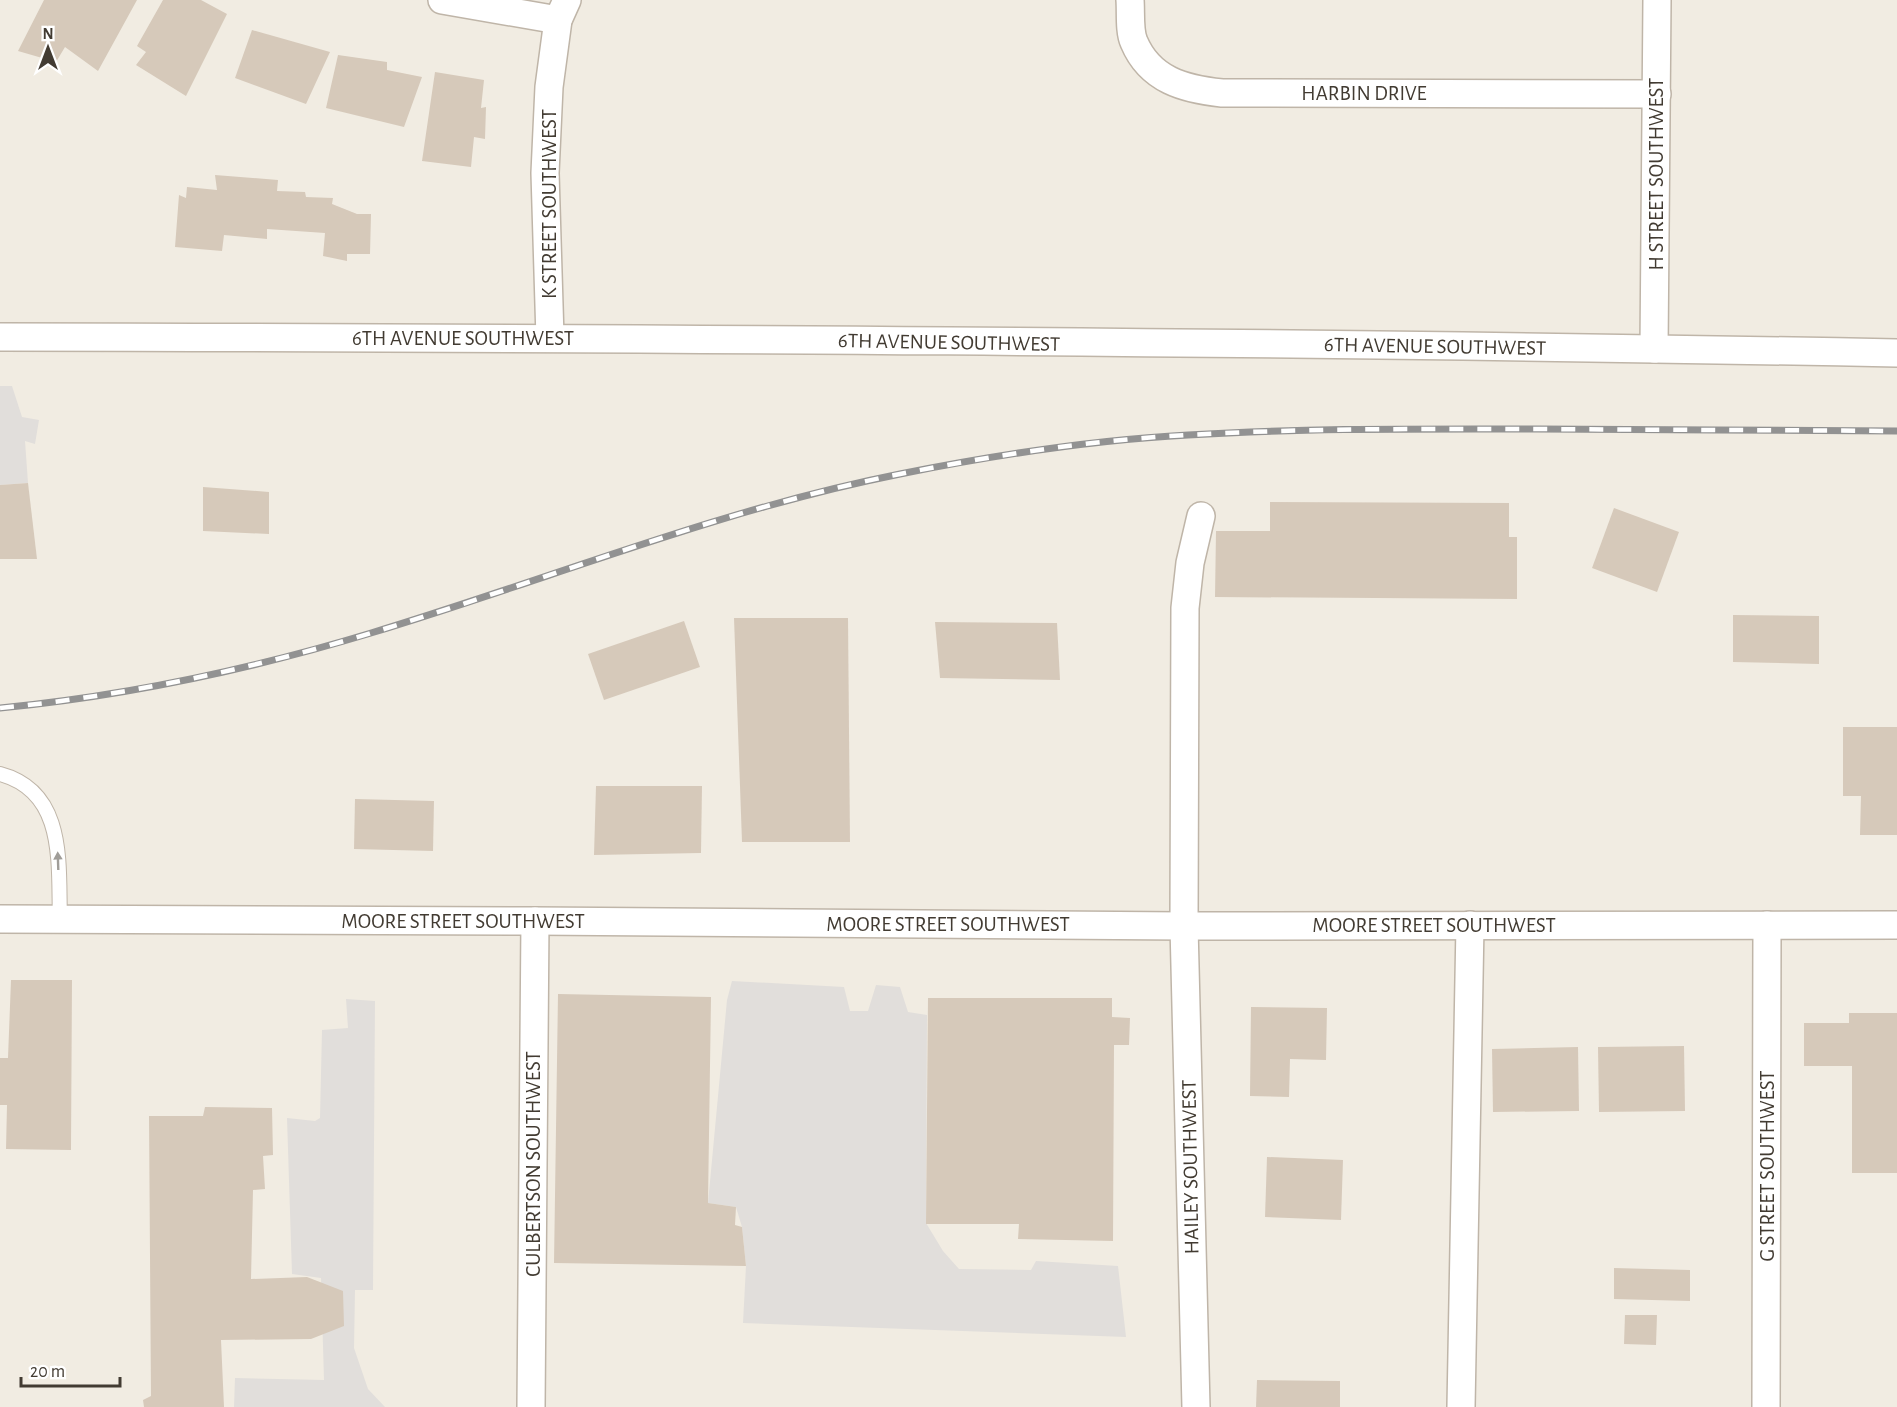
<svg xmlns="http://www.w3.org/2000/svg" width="1897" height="1407" font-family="'Alegreya Sans',sans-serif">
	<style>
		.parking { fill: #e1dedb }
		.building { fill: #d6c9ba }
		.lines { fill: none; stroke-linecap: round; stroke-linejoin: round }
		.lane-casing { stroke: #bfb5a8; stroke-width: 16 }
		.street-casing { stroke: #bfb5a8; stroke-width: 30 }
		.lane { stroke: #fff; stroke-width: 14 }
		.street { stroke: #fff; stroke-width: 27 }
		.rail-casing { stroke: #929292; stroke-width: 7 }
		.rail { stroke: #fff; stroke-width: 4.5; stroke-dasharray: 14; stroke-linecap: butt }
		.oneway { fill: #a09d98 }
		.labels { text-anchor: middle; stroke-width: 4.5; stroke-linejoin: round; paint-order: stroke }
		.street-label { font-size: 21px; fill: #423b32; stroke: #fff }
	</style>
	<rect width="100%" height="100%" fill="#f1ece2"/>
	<!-- parking -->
	<g class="parking">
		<polygon points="0,386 12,386 22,417 39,420 35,444 25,441 28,483 0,485"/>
		<polygon points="732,981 844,987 850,1011 868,1011 876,985 900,987 908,1012 927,1015 926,1223 943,1251 959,1269 1031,1270 1036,1261 1118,1266 1126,1337 743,1323 746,1266 742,1227 736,1207 708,1203 727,1000"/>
		<polygon points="346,999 375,1001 373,1290 355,1290 354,1348 368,1389 385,1407 234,1407 235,1378 324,1380 321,1278 292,1274 287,1118 315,1121 320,1118 322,1030 348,1028"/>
	</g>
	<!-- building -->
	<g class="building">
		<polygon points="44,0 137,0 98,71 65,47 56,62 18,51"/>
		<polygon points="163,0 201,0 227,14 186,96 136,65 146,52 137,46"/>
		<polygon points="252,30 330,52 306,104 235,78"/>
		<polygon points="338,55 387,62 387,70 422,77 404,127 326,108"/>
		<polygon points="435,72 484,80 481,108 486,107 485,139 474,137 471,167 422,161"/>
		<polygon points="215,175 278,180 277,191 305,192 306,197 333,198 332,204 357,214 371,214 370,254 347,254 347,261 323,256 325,233 267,229 267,239 224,235 222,251 175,247 179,195 186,198 187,187 217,190"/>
		<polygon points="28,483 37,559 0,559 0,485"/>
		<polygon points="203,487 269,492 269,534 203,531"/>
		<polygon points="1270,502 1509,503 1509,537 1517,537 1517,599 1215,597 1216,531 1270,531"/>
		<polygon points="1614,508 1679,532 1657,592 1592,568"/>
		<polygon points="1733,615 1819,616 1819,664 1733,662"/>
		<polygon points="734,618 848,618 850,842 742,842"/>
		<polygon points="684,621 700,667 604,700 588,654"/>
		<polygon points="935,622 1057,623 1060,680 940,678"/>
		<polygon points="1843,727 1897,727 1897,835 1860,835 1861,796 1843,796"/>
		<polygon points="596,786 702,786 701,853 594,855"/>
		<polygon points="355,799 434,801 433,851 354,849"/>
		<polygon points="11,980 72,980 71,1150 6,1149 7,1105 0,1105 0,1058 8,1058"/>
		<polygon points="558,994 711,997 708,1203 736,1207 735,1225 742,1227 746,1266 554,1263"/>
		<polygon points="928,998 1112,998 1112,1017 1130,1018 1129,1045 1114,1045 1113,1241 1018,1239 1019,1224 926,1224"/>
		<polygon points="1251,1007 1327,1008 1326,1060 1290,1059 1289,1097 1250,1096"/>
		<polygon points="1849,1013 1897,1013 1897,1173 1852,1173 1852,1066 1804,1066 1804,1023 1849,1023"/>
		<polygon points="1684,1046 1685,1111 1599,1112 1598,1047"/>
		<polygon points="1578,1047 1579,1111 1493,1112 1492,1049"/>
		<polygon points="205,1107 272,1108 273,1155 263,1156 265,1189 253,1190 251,1279 307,1277 343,1291 344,1326 311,1339 221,1340 224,1407 144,1407 143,1400 151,1396 149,1116 203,1116"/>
		<polygon points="1267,1157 1343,1160 1341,1220 1265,1217"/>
		<polygon points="1614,1268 1690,1270 1690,1301 1614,1299"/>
		<polygon points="1625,1315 1657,1315 1656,1345 1624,1344"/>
		<polygon points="1257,1380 1340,1381 1340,1407 1256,1407"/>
	</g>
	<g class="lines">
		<!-- lane casing -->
		<g class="lane-casing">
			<path id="lane" d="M0 774C67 792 58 865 60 920"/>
		</g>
		<!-- street casing -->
		<g class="street-casing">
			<g id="street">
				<polyline points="442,0 558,20"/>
				<path d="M1130 0C1131 12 1129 31 1134 42 1150 80 1184 89 1222 93L1657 94"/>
				<path d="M0 337C632 338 1265 341 1897 353"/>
				<polyline points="550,338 545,173 549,87 558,20 567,0"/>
				<polyline points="1654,349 1657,0"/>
				<polyline points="0,919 535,921 1184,926 1897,925"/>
				<polyline points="531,1407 535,921"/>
				<polyline points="1196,1407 1184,926 1185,608 1190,563 1201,516"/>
				<polyline points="1461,1407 1470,925"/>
				<polyline points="1766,1407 1767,925"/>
			</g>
		</g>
		<!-- lane -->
		<use href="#lane" class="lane"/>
		<!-- street -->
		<use href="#street" class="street"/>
		<!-- rail casing -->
		<g class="rail-casing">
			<path id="rail" d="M0 708C124 696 252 669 371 633 547 580 718 510 900 474 995 455 1092 440 1188 435 1305 428 1422 429 1538 429 1658 430 1777 430 1897 431"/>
		</g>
		<!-- rail -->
		<use href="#rail" class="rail"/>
	</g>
	<!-- one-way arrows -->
	<defs><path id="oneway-solid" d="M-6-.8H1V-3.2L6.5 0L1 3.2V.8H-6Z" transform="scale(1.5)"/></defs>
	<use class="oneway" href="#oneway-solid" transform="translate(58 861) rotate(-92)"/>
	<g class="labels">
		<!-- street labels -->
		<g class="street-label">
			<text x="1364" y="100">HARBIN DRIVE</text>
			<text transform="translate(1656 174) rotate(-90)" y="7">H STREET SOUTHWEST</text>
			<text transform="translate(549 204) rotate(-90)" y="7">K STREET SOUTHWEST</text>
			<text x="463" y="345">6TH AVENUE SOUTHWEST</text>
			<text transform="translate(949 342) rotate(1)" y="7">6TH AVENUE SOUTHWEST</text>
			<text transform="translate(1435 346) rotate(1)" y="7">6TH AVENUE SOUTHWEST</text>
			<text x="463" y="928">MOORE STREET SOUTHWEST</text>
			<text x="948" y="931">MOORE STREET SOUTHWEST</text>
			<text x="1434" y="932">MOORE STREET SOUTHWEST</text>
			<text transform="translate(533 1164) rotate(-90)" y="7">CULBERTSON SOUTHWEST</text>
			<text transform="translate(1767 1166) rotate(-90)" y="7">G STREET SOUTHWEST</text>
			<text transform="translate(1190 1167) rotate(-91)" y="7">HAILEY SOUTHWEST</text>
		</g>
	</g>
	<!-- north arrow -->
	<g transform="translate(48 48)" stroke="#ffffff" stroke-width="4.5" paint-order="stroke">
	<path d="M0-4.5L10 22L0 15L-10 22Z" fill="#423b32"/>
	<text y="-9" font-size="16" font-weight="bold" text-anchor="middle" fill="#423b32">N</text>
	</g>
	<!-- scale -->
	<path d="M21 1377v9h99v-9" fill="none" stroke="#423b32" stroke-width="3"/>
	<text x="30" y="1377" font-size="18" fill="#423b32" stroke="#ffffff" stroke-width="4.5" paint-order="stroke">20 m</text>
</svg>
